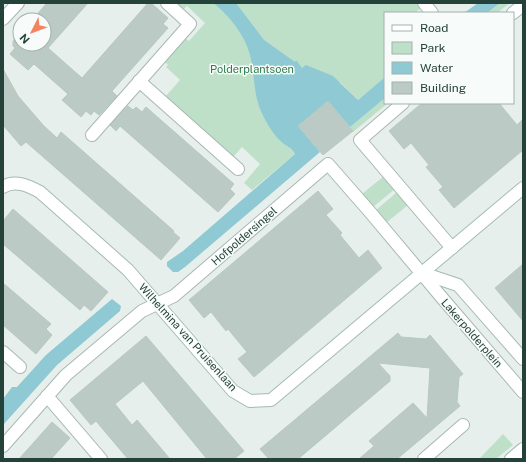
<svg xmlns="http://www.w3.org/2000/svg" width="526" height="462" font-family="'Public Sans',sans-serif">
	<style>
		.green { fill: #bfe0c8 }
		.water { fill: #8ec9d4 }
		.building { fill: #bbcac4; stroke: #b8c9c2 }
		.lines { fill: none; stroke-linecap: round; stroke-linejoin: round }
		.street-casing { stroke: #a8b8b2; stroke-width: 14 }
		.secondary-casing { stroke: #a4bbb3; stroke-width: 14 }
		.street { stroke: #fff; stroke-width: 12 }
		.secondary { stroke: #fff; stroke-width: 12 }
		.labels { text-anchor: middle; stroke-width: 3; stroke-linejoin: round; paint-order: stroke }
		.park-label { font-size: 11px; fill: #2d7a4b; stroke: #f7fbf9 }
		.street-label { font-size: 11px; fill: #24423a; stroke: #f7fbf9 }
	</style>
	<rect width="100%" height="100%" fill="#e6efeb"/>
	<!-- green -->
	<g class="green">
		<path d="M176 3H417L421 8 415 13H385V77L358 100 340 82 277 136C283 143 290 147 295 154L252 190 244 183 260 164 242 147 233 157 165 97 180 80 166 67 168 65 165 62 185 38 189 41 205 23 187 6 183 10Z"/>
		<polygon points="500,3 510,3 497,13 487,13"/>
		<polygon points="385,98 385,103 388,103 353,132 350,127"/>
		<polygon points="384,176 395,189 373,207 362,194"/>
		<polygon points="397,192 408,205 386,223 376,210"/>
		<polygon points="503,434 513,445 496,459 479,459"/>
	</g>
	<!-- water -->
	<g class="water">
		<path d="M213 3H236L264 40 295 62 296 60 302 68 306 65 333 76 358 100 385 77V98L350 127 328 101 298 126 320 152 185 267 178 272H173L167 266V262L183 251 295 154C292 149 289 147 284 144 274 136 266 123 261 111 253 93 255 74 250 55 245 35 229 15 213 3Z"/>
		<polygon points="478,3 500,3 487,13 464,13"/>
		<polygon points="112,299 121,306 120,311 57,365 3,425 3,399 12,387 17,387 46,355"/>
	</g>
	<!-- building -->
	<g class="building">
		<polygon points="47,3 88,3 48,48 82,78 148,3 151,3 168,18 163,24 168,28 112,91 117,96 99,115 94,111 91,115 86,111 81,117 62,100 68,94 34,64 28,70 10,54 15,48 13,46 13,41 20,33 20,44 44,44 44,20 32,20"/>
		<polygon points="3,69 18,96 43,125 57,138 61,132 174,231 173,232 180,238 161,260 26,142 21,146 3,125"/>
		<polygon points="328,101 353,131 323,155 298,126"/>
		<polygon points="422,103 499,103 517,125 523,119 523,150 454,208 439,190 443,187 426,167 429,165 411,143 404,149 389,131"/>
		<polygon points="128,106 133,110 136,107 142,112 146,107 234,184 230,189 235,194 218,212 120,126 116,131 110,125"/>
		<polygon points="318,191 333,209 326,215 342,233 340,235 359,258 368,250 382,268 254,377 238,359 247,352 228,329 226,331 211,312 204,318 189,300"/>
		<polygon points="13,209 108,292 91,311 84,305 80,310 3,244 3,221"/>
		<polygon points="523,264 523,321 495,288"/>
		<polygon points="3,283 51,324 46,329 52,335 36,354 3,325"/>
		<polygon points="398,333 401,337 426,339 430,335 463,374 459,377 458,390 457,402 460,406 397,459 359,459 374,446 369,441 413,403 427,418 430,368 378,363 390,376 390,381 298,459 269,459 260,449"/>
		<polygon points="146,336 244,451 234,459 207,459 143,381 115,404 132,425 137,420 170,459 128,459 96,421 91,425 70,400"/>
		<polygon points="52,422 70,438 51,459 19,459"/>
	</g>
	<g class="lines">
		<!-- street casing -->
		<g class="street-casing">
			<g id="street">
				<polyline points="424,3 432,13"/>
				<polyline points="513,13 523,5"/>
				<polyline points="3,19 18,3"/>
				<polyline points="139,81 238,169"/>
				<polyline points="403,103 360,140 452,248"/>
				<polyline points="92,135 190,24 167,3"/>
				<polyline points="422,273 458,285 523,359"/>
				<polyline points="3,352 20,367"/>
				<polyline points="47,396 101,459"/>
				<polyline points="3,446 66,375 142,311 174,296 328,164 370,212 443,299 523,392"/>
				<polyline points="424,459 463,425"/>
			</g>
		</g>
		<!-- secondary casing -->
		<g class="secondary-casing">
			<g id="secondary">
				<path d="M3 187C15 179 29 186 40 192L128 270 233 391 250 401 271 400 523 188"/>
				<polyline points="511,459 523,449"/>
			</g>
		</g>
		<!-- street -->
		<use href="#street" class="street"/>
		<!-- secondary -->
		<use href="#secondary" class="secondary"/>
	</g>
	<g class="labels">
		<!-- park labels -->
		<g class="park-label">
			<text x="252" y="73">Polderplantsoen</text>
		</g>
		<!-- street labels -->
		<g class="street-label">
			<text transform="translate(244 236) rotate(-41)" y="4">Hofpoldersingel</text>
			<text transform="translate(472 333) rotate(49)" y="4">Lakerpolderplein</text>
			<text transform="translate(188 337) rotate(48)" y="4">Wilhelmina van Pruisenlaan</text>
		</g>
	</g>
	<!-- border -->
	<rect width="526" height="462" fill="none" stroke="#24423a" stroke-width="8"/>
	<!-- legend -->
	<rect x="384" y="12" width="130" height="92" fill="#f7fbf9" stroke="#a3b1ad"/>
	<rect x="392" y="25" width="20" height="6" fill="#ffffff" stroke="#a3b1ad"/>
	<text x="420" y="32" font-size="12" fill="#24423a">Road</text>
	<rect x="392" y="42" width="20" height="12" fill="#bfe0c8" stroke="#a3b1ad"/>
	<text x="420" y="52" font-size="12" fill="#24423a">Park</text>
	<rect x="392" y="62" width="20" height="12" fill="#8ec9d4" stroke="#a3b1ad"/>
	<text x="420" y="72" font-size="12" fill="#24423a">Water</text>
	<rect x="392" y="82" width="20" height="12" fill="#bbcac4" stroke="#a3b1ad"/>
	<text x="420" y="92" font-size="12" fill="#24423a">Building</text>
	<!-- north arrow -->
	<g transform="translate(32 32) rotate(228)"><circle r="19" fill="#f7fbf9" stroke="#a3b1ad"/>
	<path d="M0-3L7 15L0 10L-7 15Z" fill="#f4845f"/>
	<text y="-6" font-size="11" font-weight="bold" text-anchor="middle" fill="#24423a">N</text>
	</g>
</svg>
